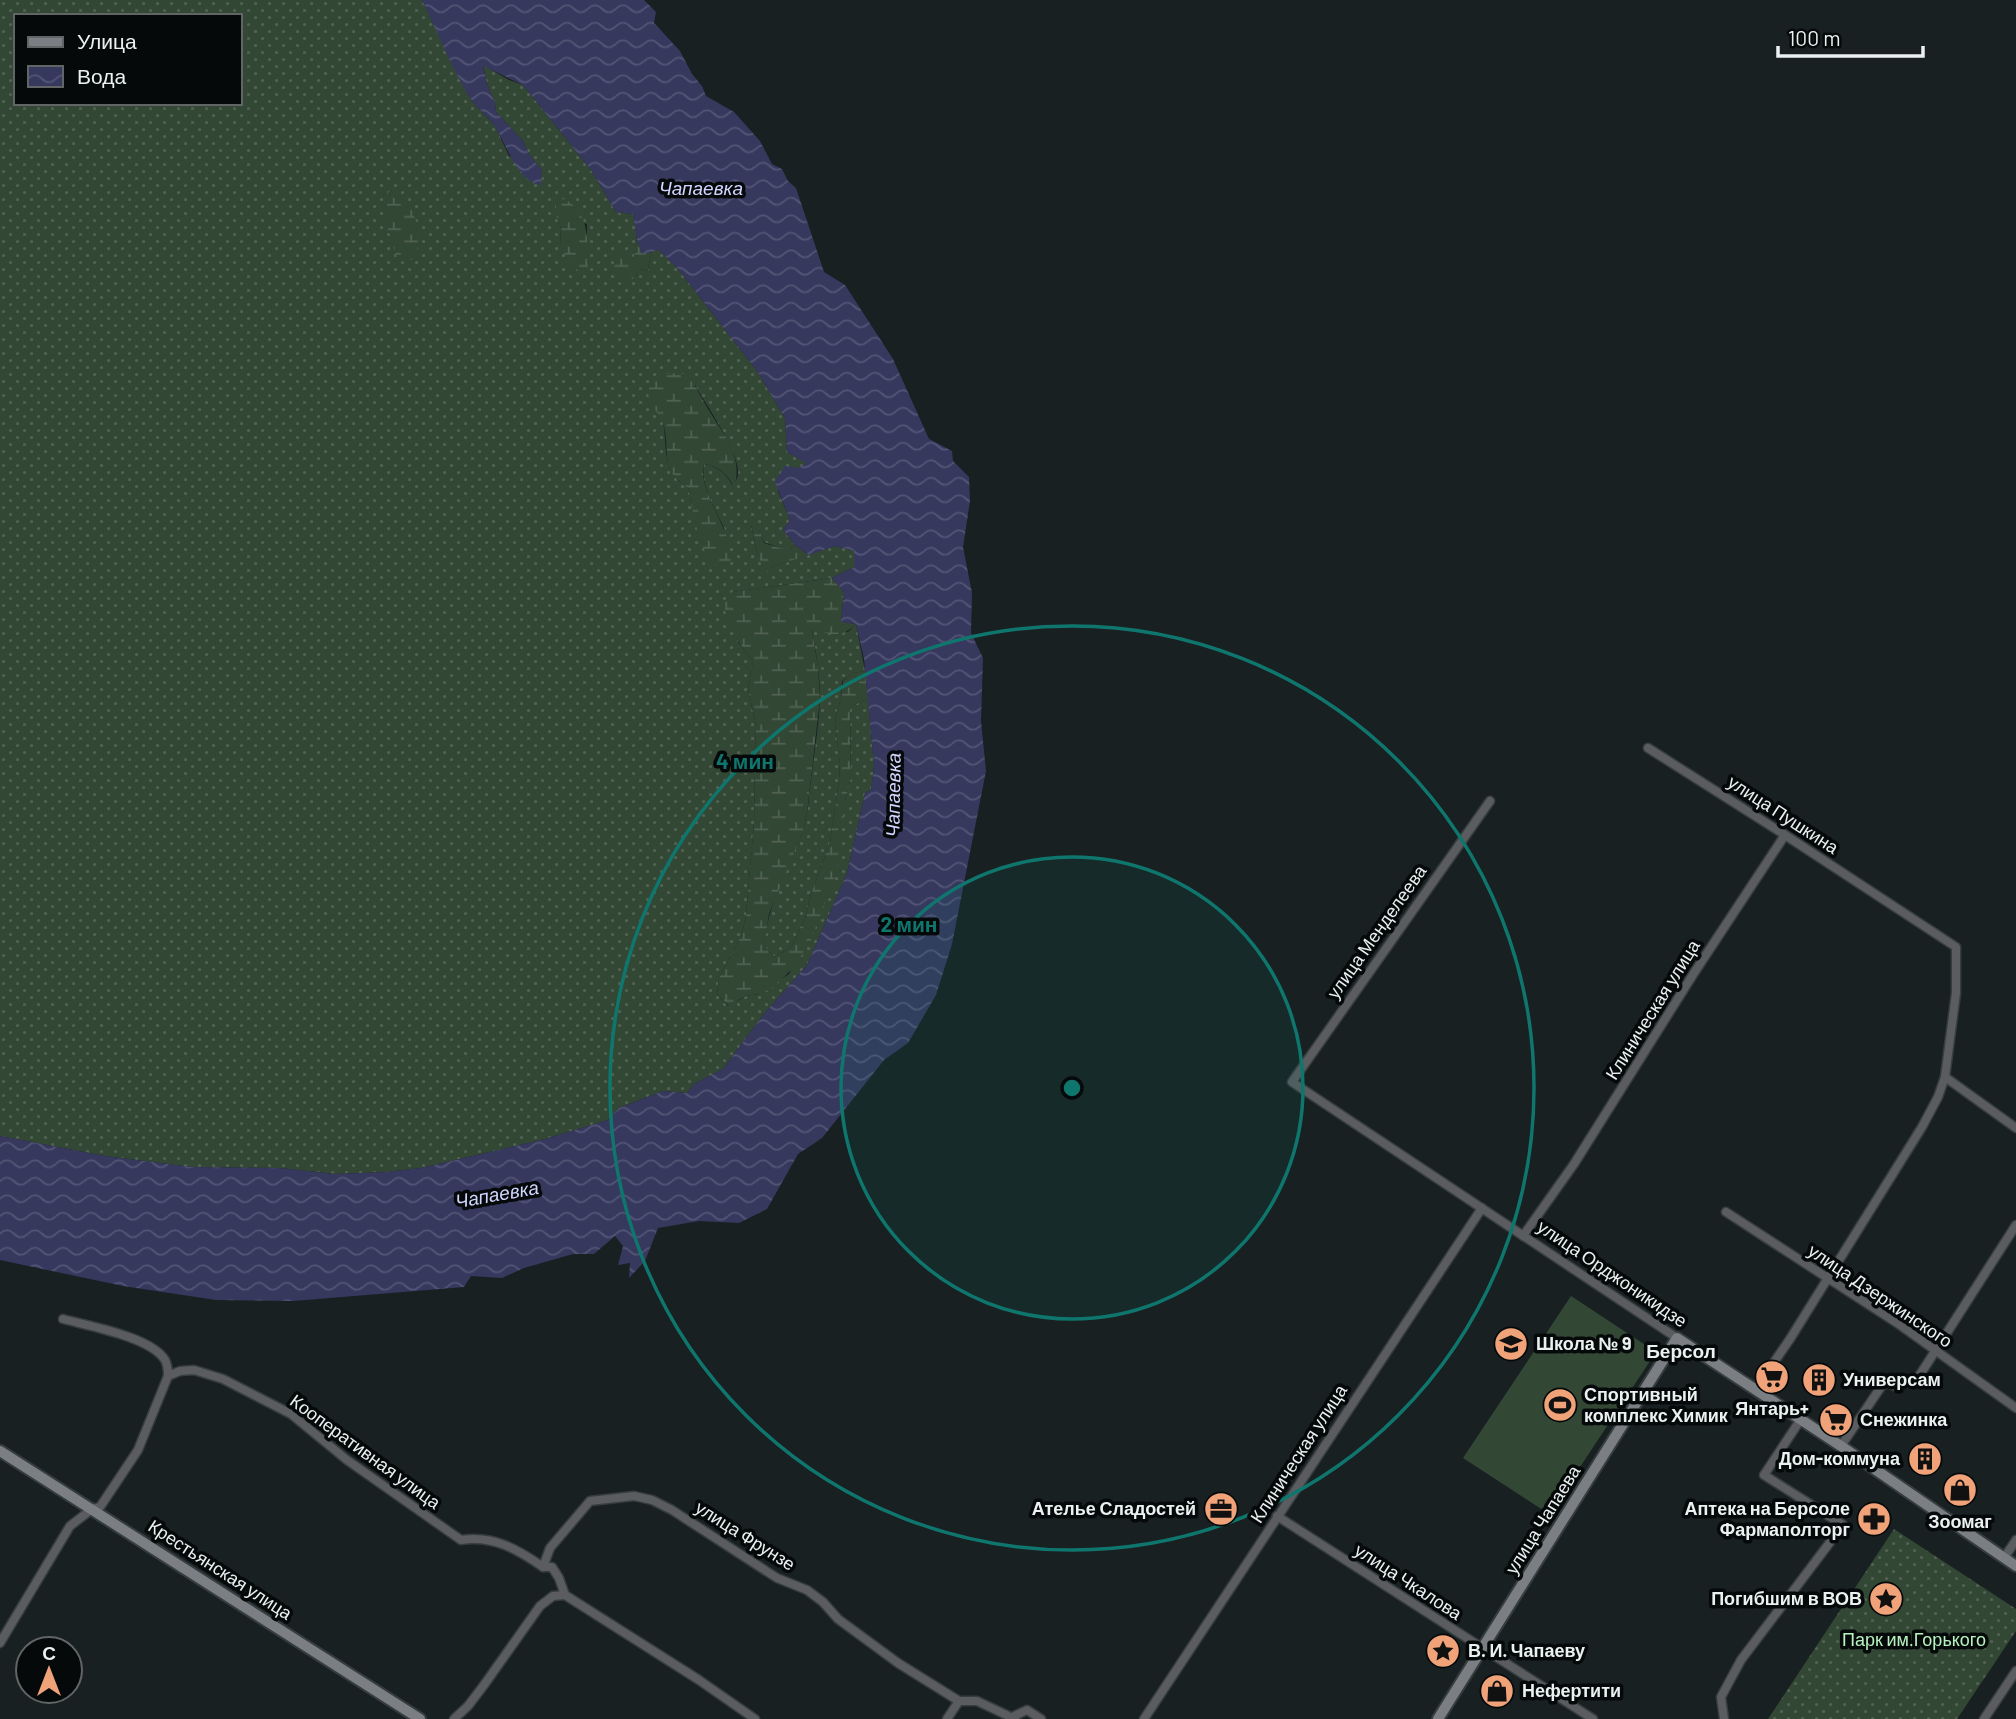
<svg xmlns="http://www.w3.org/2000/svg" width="2016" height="1719" font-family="Barlow,sans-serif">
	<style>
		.grass { fill: url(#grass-dots); fill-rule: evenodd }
		.wetland { fill: url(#wetland-marsh) }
		.garden { fill: #334735 }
		.water { fill: url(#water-waves) }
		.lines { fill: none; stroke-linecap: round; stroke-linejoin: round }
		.street-casing { stroke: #363d3f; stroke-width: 11 }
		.secondary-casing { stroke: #363d3f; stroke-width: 14 }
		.street { stroke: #5a5c5f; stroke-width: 8 }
		.secondary { stroke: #7b7f83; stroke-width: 10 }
		.ring { fill: none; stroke: #0f766e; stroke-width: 3.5 }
		.labels { text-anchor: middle; stroke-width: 7; stroke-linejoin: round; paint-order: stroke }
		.street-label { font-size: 18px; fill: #ebf0f1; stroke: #06090a }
		.poi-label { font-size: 18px; font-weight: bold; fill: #ebf0f1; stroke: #06090a; text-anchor: start }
		.park-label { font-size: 18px; fill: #b6f3be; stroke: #06090a }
		.water-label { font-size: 19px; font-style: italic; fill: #d1d6ff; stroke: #06090a }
		.neighbourhood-label { font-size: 19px; font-weight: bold; fill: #ebf0f1; stroke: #06090a }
		.centre { fill: #0f766e; stroke: #06090a; stroke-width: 3.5 }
		.ring-label { font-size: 21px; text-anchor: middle; font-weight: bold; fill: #0f766e; stroke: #06090a; stroke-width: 7; stroke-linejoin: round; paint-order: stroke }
	</style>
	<defs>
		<pattern id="grass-dots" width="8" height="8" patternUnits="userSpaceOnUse" patternTransform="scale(1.75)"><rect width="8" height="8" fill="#334735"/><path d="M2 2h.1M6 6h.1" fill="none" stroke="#516253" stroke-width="1.8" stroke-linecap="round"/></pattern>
		<pattern id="wetland-marsh" width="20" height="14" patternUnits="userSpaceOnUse" patternTransform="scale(1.75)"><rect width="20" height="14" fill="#334735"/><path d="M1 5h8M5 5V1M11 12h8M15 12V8" fill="none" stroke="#516253"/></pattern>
		<pattern id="water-waves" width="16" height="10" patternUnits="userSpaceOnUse" patternTransform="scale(1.75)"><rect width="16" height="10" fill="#36385e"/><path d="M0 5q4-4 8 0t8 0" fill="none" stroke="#535576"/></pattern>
	</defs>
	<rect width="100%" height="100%" fill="#192022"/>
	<!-- grass -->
	<g class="grass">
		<path d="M0 0H422L471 100 495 126 509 156 542 170 530 156 523 141 496 112 495 103 487 84 483 65 509 80 523 85 591 170 616 212 633 214C635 224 641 251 632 259 628 261 620 263 616 264L618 280 626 287 640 269 648 271 651 251 659 250 678 269 757 371 785 418 787 452 807 463 798 468 778 491 790 520 783 530 795 545 790 549 780 548 764 542 760 532 751 525 757 553 765 572 772 567 835 546 854 551V567L832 578 732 592 738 642 753 661 748 689 756 726 754 823 746 915 742 934 719 978 717 994 728 1006 746 996 759 994 789 974 845 801 851 777 850 707 868 698 874 766 871 790 865 793 847 873 807 965 763 1015 723 1069 694 1084 687 1093 663 1091 619 1108 608 1120 545 1139 421 1168 386 1172 335 1174 280 1168 192 1167 105 1156 0 1136ZM16 16H240V103H16ZM556 216 587 224V268L560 244 561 228ZM695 385C706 405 741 454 738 475 737 479 735 482 733 486 726 474 718 466 704 464 700 485 716 511 725 530L697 523 691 503 689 489C685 485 679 482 676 478 663 465 667 440 663 423Z"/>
		<path d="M856 624 865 671 853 673 842 681 841 699 837 710 835 724 840 764 839 780 830 842 810 897 805 919 792 946 775 957 764 945C768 905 787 870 802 833 808 816 809 797 811 780 814 753 819 726 820 699 820 675 816 652 812 629L848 632Z"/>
		<polygon points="1894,1529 2016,1609 2016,1631 1957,1719 1768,1719"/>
	</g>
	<!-- wetland -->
	<g class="wetland">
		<path d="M397 190C417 209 421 231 416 258L404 262 397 258 386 222 388 192Z"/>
		<path d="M564 199C591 212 587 242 588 268L581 273 569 263 560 244 561 228 556 216V201Z"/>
		<polygon points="637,240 642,253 651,251 648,271 640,269 626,288 618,280 612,255 620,252 632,259 635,255"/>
		<path d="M671 373 687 374C696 386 702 399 710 412 724 435 744 458 734 487 727 474 719 466 704 464 697 495 736 531 730 566L724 569C719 566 714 563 710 559 699 546 691 507 689 489 682 483 674 478 670 470 664 455 669 437 662 421 657 410 645 400 649 387 652 377 663 375 671 373Z"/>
		<polygon points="751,524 760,532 764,543 780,548 790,549 795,545 809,555 772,567 765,573 757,553"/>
		<path d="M832 578 844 592 841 622 856 624C840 640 831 633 812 630L818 667 820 699 807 813 803 831 769 914 764 945 775 957 792 946 805 919 810 897 830 842 839 780 840 764 835 724 837 710 841 699 843 681 852 673 865 671 868 698 850 707 851 777 845 801 837 871 810 942 797 963 774 988 759 994 746 996 738 1000 733 1008 729 1006 717 994 719 978 742 934 746 915 754 823 756 726 748 689 753 661C739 643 723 624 725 600L732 592Z"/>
	</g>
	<!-- garden -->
	<polygon class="garden" points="1571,1296 1656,1352 1549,1514 1463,1458"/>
	<!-- water -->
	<path class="water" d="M422 0H644L656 12 654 23 680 51 692 74 702 86 706 96 734 112 760 141 772 164 782 169 788 181 796 188 824 272 845 285 893 359 929 439 952 451 953 461 969 477 970 501 963 547 972 593 971 633 983 658 981 721 986 771 952 944 936 995 908 1043 884 1060 822 1138 798 1154 767 1209 739 1223 699 1221 658 1228 645 1261 629 1278 630 1263 618 1265 623 1246 615 1236 594 1254H573L524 1268 502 1278 471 1276 464 1287 293 1301 216 1300 123 1286 0 1260V1136L105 1156 192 1167 280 1168 335 1174 386 1172 421 1168 545 1139 608 1120 619 1108 663 1091 687 1093 694 1084 723 1069 763 1015 807 965 847 873 865 793 871 790 874 766 864 659 856 624 841 622 844 592 832 578 854 567V551L835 546 809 555 795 545 783 530 790 520 775 482 785 466 798 468 806 463 787 452 785 418 757 371 678 269 659 250 642 254 637 240 633 214 616 212 591 170 523 85 483 66 487 84 495 103 496 112 523 141 530 156 542 170 541 185C518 182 506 144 495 127 488 116 477 109 470 98 452 69 437 31 422 0Z"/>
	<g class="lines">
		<!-- street casing -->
		<g class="street-casing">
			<g id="street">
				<polyline points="1648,748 1785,835 1956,947 1956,993 1945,1077 2016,1128"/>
				<polyline points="1490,801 1292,1082 1677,1338"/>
				<polyline points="1726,1212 1900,1325 2016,1408"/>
				<polyline points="1523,1236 1574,1164 1694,973 1785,835"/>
				<path d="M63 1319C89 1326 151 1337 165 1360 168 1365 168 1370 168 1376L180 1371 194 1370 223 1379 291 1414 347 1460 461 1540C493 1535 517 1549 543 1567"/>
				<polyline points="1755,1390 1790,1339 1922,1127 1938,1097 1945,1077"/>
				<polyline points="1841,1446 1885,1381 1894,1386 1916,1381 2016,1225"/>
				<polyline points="1277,1516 1593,1719"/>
				<polyline points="2004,1558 2016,1540"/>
				<polyline points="565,1595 699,1680 755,1719"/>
				<polyline points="0,1643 70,1526 92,1509 100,1507 138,1450 168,1376"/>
				<polyline points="1012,1717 1027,1710 1041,1719"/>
				<polyline points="454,1719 468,1706 484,1685 540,1606 553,1596 565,1595 559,1578 552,1567 543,1567 550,1548 590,1501 634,1496 652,1500 672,1510 777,1578 807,1590 823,1602 838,1619 898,1663 959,1701 977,1701 1015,1719"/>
				<polyline points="947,1719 959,1701"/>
				<polyline points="1144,1719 1482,1208"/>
				<polyline points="1724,1719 1721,1697 1741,1660 1843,1525 1764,1475 1801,1419"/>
				<polyline points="1984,1719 2016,1671"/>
			</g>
		</g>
		<!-- secondary casing -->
		<g class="secondary-casing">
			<g id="secondary">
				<polyline points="0,1451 420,1719"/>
				<polyline points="1438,1719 1677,1338 1841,1446 2016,1566"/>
			</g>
		</g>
		<!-- street -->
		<use href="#street" class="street"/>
		<!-- secondary -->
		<use href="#secondary" class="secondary"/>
	</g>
	<!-- distance rings -->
	<circle cx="1072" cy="1088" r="231" fill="#0f766e" fill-opacity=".12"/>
	<g class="ring">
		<circle cx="1072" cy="1088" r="231"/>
		<circle cx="1072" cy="1088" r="462"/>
	</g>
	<!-- icons -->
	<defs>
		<g id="school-disc" transform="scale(1.75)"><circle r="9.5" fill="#f0a278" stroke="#06090a"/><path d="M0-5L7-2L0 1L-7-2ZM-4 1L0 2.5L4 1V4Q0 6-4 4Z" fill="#111"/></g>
		<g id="supermarket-disc" transform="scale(1.75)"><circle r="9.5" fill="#f0a278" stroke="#06090a"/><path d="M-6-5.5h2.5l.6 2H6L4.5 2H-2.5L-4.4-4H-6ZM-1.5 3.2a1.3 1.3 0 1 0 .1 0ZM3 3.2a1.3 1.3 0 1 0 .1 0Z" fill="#111"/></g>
		<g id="building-disc" transform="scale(1.75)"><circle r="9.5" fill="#f0a278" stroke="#06090a"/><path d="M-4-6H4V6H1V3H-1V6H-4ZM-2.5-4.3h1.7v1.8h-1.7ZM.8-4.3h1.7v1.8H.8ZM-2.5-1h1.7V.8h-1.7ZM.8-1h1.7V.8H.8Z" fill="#111"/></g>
		<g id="stadium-disc" transform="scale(1.75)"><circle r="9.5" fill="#f0a278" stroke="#06090a"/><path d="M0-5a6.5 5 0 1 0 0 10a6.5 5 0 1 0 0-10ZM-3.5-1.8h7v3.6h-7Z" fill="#111"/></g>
		<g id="shop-disc" transform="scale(1.75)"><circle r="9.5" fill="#f0a278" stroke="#06090a"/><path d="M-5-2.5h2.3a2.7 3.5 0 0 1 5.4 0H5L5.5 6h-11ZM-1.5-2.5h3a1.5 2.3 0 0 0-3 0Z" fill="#111"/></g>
		<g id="office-disc" transform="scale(1.75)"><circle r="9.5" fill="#f0a278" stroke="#06090a"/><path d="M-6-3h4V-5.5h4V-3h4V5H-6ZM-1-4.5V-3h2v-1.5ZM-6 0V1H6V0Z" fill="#111"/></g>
		<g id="pharmacy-disc" transform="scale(1.75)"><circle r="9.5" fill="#f0a278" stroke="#06090a"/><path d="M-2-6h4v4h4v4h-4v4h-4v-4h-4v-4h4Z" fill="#111"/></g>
		<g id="sight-disc" transform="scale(1.75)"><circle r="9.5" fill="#f0a278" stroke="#06090a"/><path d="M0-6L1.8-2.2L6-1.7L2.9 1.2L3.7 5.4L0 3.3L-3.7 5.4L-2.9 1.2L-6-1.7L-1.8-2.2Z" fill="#111"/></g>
	</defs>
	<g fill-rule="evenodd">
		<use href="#school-disc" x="1511" y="1344"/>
		<use href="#supermarket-disc" x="1772" y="1377"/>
		<use href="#building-disc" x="1819" y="1380"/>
		<use href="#stadium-disc" x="1560" y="1405"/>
		<use href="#supermarket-disc" x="1836" y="1420"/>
		<use href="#building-disc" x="1925" y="1459"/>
		<use href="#shop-disc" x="1960" y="1490"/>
		<use href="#office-disc" x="1221" y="1509"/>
		<use href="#pharmacy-disc" x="1874" y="1519"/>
		<use href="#sight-disc" x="1886" y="1599"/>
		<use href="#sight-disc" x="1443" y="1651"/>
		<use href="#shop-disc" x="1497" y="1691"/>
	</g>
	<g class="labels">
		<!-- street labels -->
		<g class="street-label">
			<text transform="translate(1783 815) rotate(33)" y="6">улица Пушкина</text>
			<text transform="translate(1377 932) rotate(-55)" y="6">улица Менделеева</text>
			<text transform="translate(1653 1010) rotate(-58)" y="6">Клиническая улица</text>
			<text transform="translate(1612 1274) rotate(34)" y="6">улица Орджоникидзе</text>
			<text transform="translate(1880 1296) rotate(34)" y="6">улица Дзержинского</text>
			<text transform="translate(365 1452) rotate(36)" y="6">Кооперативная улица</text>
			<text transform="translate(1299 1454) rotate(-57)" y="6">Клиническая улица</text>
			<text transform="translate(1543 1520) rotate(-58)" y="6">улица Чапаева</text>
			<text transform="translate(745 1536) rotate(32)" y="6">улица Фрунзе</text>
			<text transform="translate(220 1570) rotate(33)" y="6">Крестьянская улица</text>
			<text transform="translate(1408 1582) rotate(33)" y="6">улица Чкалова</text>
		</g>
		<!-- poi labels -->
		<g class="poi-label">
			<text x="1536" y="1350">Школа № 9</text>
			<text x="1843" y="1386">Универсам</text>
			<text x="1584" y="1401">Спортивный<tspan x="1584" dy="21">комплекс Химик</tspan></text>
			<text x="1772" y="1415" text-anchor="middle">Янтарь+</text>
			<text x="1860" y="1426">Снежинка</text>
			<text x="1900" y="1465" text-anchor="end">Дом-коммуна</text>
			<text x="1196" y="1515" text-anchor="end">Ателье Сладостей</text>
			<text x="1850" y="1515" text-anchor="end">Аптека на Берсоле<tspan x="1850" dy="21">Фармаполторг</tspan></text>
			<text x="1960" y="1528" text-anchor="middle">Зоомаг</text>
			<text x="1862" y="1605" text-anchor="end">Погибшим в ВОВ</text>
			<text x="1468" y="1657">В. И. Чапаеву</text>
			<text x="1522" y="1697">Нефертити</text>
		</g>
		<!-- park labels -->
		<g class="park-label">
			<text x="1914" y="1646">Парк им.Горького</text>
		</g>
		<!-- water labels -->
		<g class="water-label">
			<text x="701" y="195">Чапаевка</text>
			<text transform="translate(893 795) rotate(-89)" y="7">Чапаевка</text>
			<text transform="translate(497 1194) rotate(-10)" y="7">Чапаевка</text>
		</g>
		<!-- neighbourhood labels -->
		<g class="neighbourhood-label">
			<text x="1681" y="1358">Берсол</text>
		</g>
	</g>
	<circle cx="1072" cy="1088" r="10" class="centre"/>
	<g class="ring-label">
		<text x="745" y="769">4 мин</text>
		<text x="909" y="932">2 мин</text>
	</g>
	<!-- legend -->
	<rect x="14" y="14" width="228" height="91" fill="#06090a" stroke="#626566" stroke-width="2"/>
	<rect x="28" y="37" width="35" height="10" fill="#7b7f83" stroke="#626566" stroke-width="2"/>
	<text x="77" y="49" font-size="21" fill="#ebf0f1">Улица</text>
	<rect x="28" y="66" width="35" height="21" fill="url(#water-waves)" stroke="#626566" stroke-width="2"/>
	<text x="77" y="84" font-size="21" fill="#ebf0f1">Вода</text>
	<!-- north arrow -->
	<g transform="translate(49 1670)"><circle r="33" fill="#06090a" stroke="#626566" stroke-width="2"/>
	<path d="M0-5L12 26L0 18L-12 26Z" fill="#f0a278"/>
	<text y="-10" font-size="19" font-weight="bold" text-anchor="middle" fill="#ebf0f1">С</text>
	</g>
	<!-- scale -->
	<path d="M1778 46v10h145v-10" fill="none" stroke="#ebf0f1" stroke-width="3.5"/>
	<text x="1788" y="46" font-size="21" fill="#ebf0f1" stroke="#06090a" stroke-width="5" paint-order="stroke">100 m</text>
</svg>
